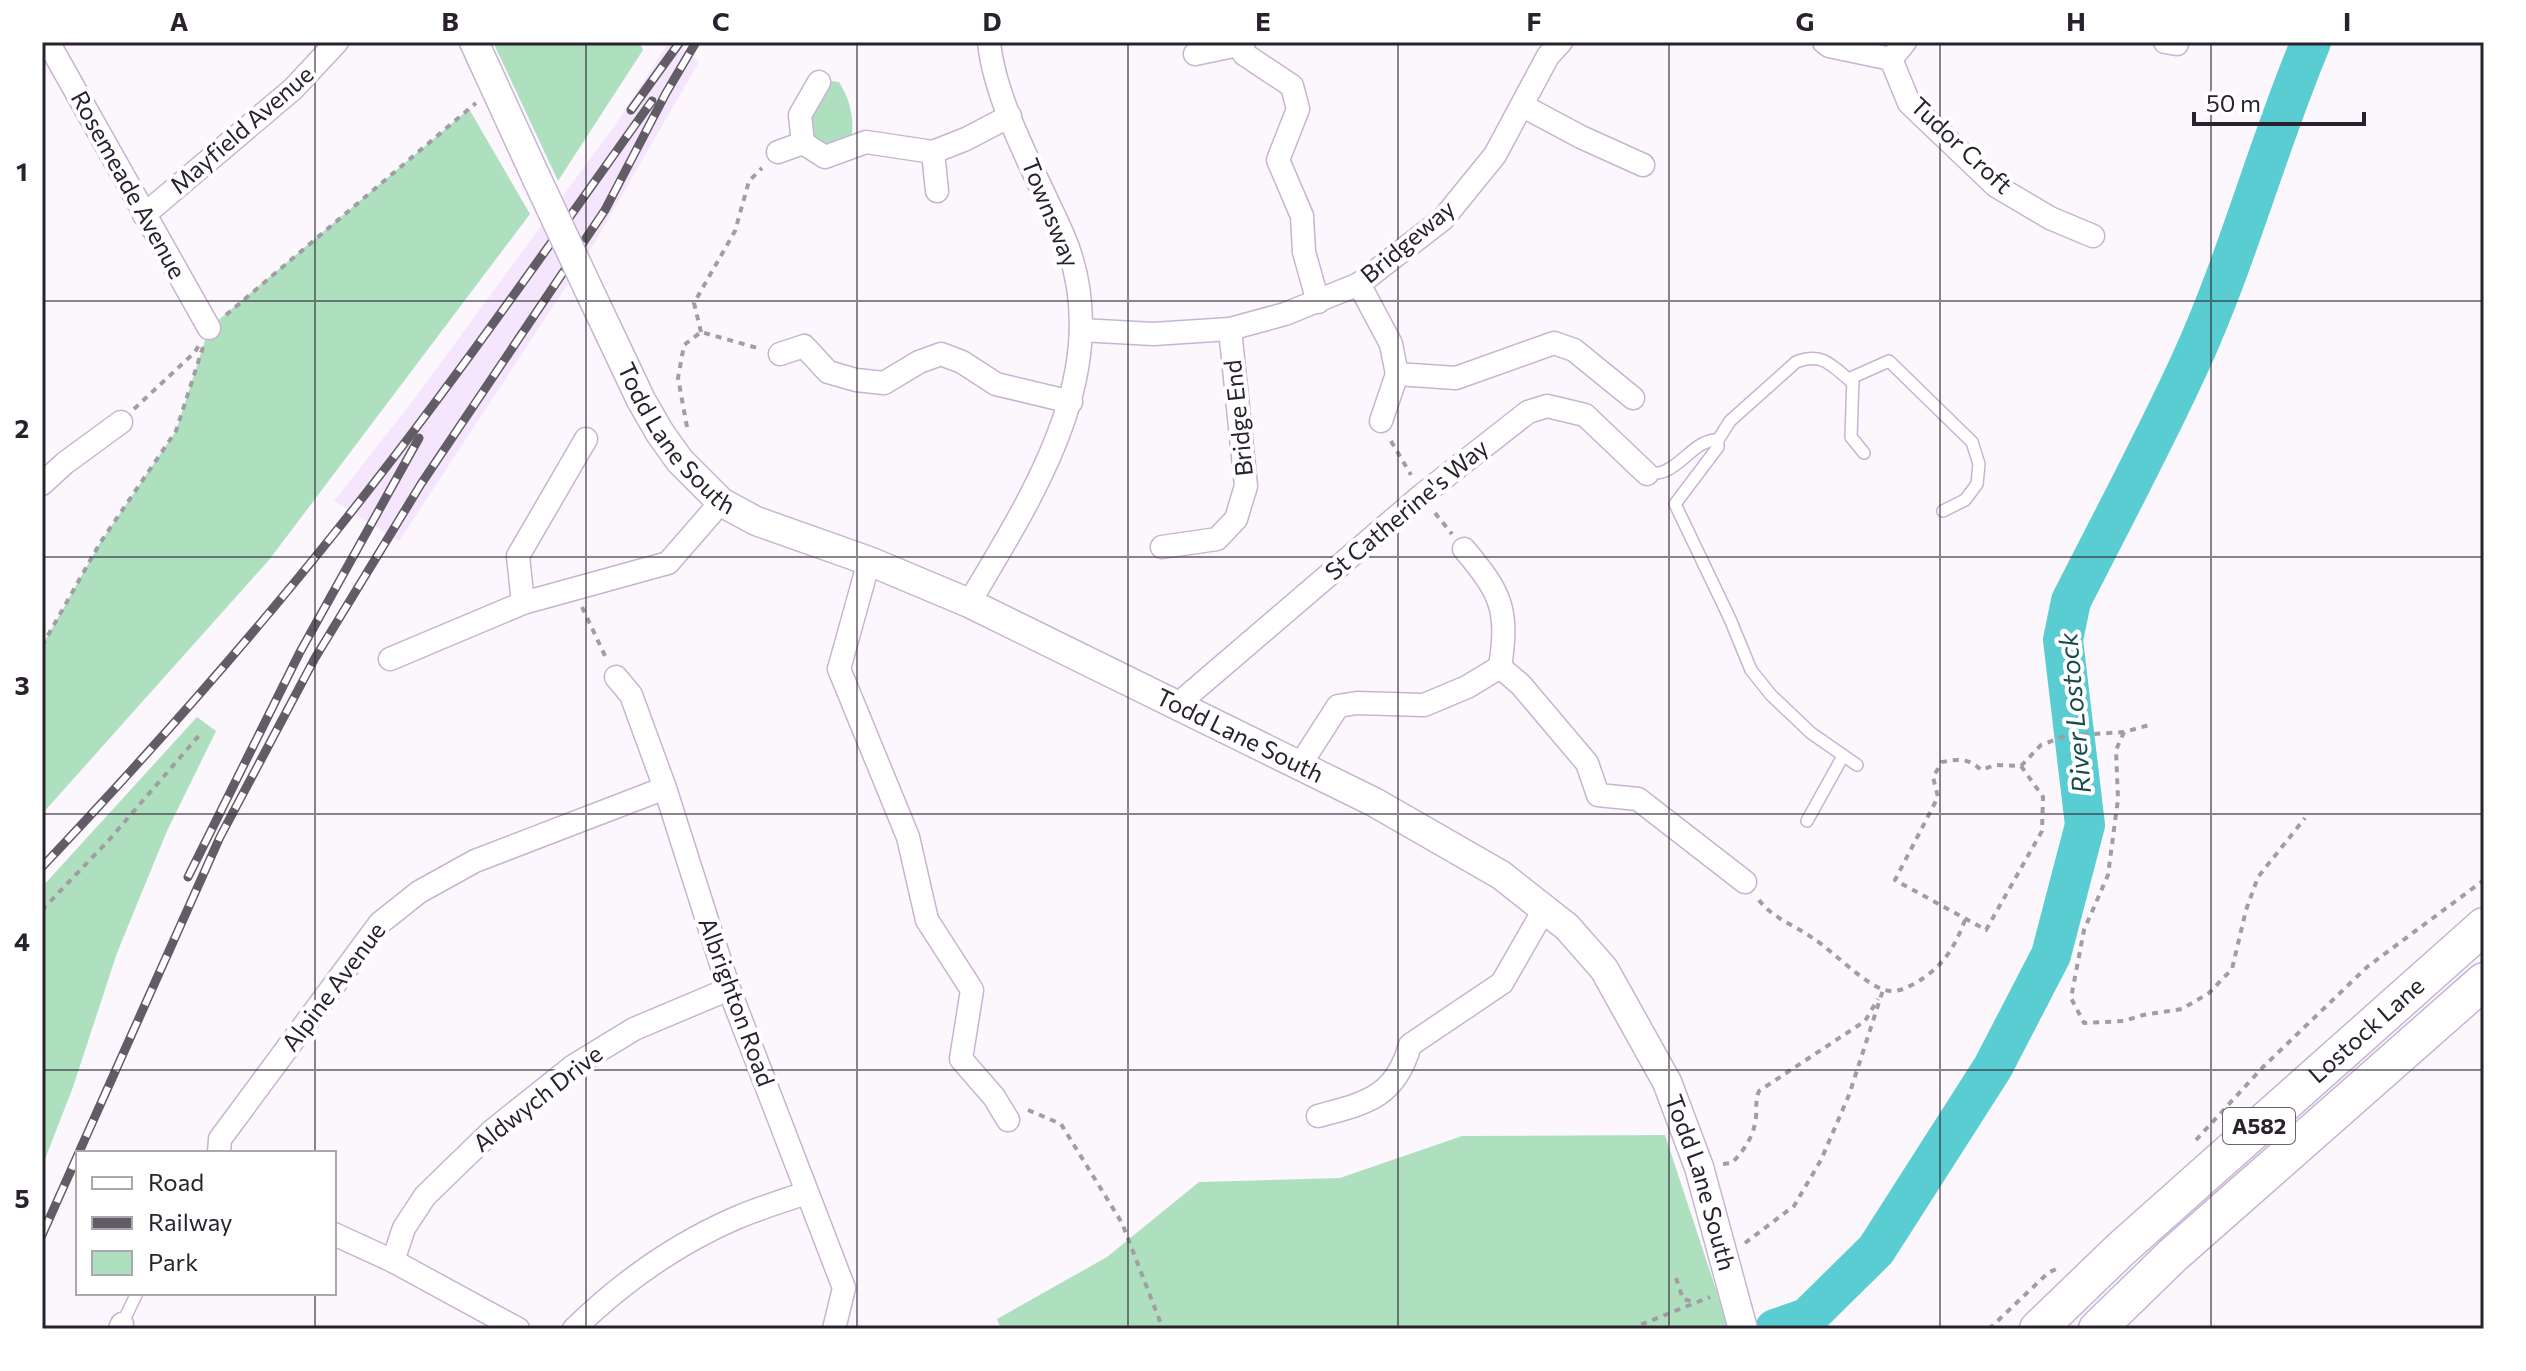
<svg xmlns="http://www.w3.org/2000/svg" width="2526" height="1371" font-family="Commissioner,sans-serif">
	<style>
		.built { fill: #f5e6fd }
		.green { fill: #aee0bf }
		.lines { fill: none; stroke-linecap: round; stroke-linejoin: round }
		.river { stroke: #5acdd2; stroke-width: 40 }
		.service-casing { stroke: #c7b4d2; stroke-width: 14 }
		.minor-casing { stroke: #c7b4d2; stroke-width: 25 }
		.tertiary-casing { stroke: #c7b4d2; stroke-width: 31 }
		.trunk-casing { stroke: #c7b4d2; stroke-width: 39 }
		.path { stroke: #a29da5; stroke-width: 4; stroke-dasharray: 6 6; stroke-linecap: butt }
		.service { stroke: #fff; stroke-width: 11 }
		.minor { stroke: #fff; stroke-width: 22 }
		.tertiary { stroke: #fff; stroke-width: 28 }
		.trunk { stroke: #fff; stroke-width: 36 }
		.rail-casing { stroke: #625c66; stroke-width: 9 }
		.rail { stroke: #fff; stroke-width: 6; stroke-dasharray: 18; stroke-linecap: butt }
		.tertiary-bridge-casing { stroke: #c7b4d2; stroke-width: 31; stroke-linecap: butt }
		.tertiary-bridge { stroke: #fff; stroke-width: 28 }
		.grid { fill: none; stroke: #29222d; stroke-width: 2; stroke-opacity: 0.55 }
		.labels { text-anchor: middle; stroke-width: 8; stroke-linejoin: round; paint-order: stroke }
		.shield { fill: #fff; stroke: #69646c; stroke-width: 2 }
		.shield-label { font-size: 22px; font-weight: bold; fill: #29222d }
		.street-label { font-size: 24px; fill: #29222d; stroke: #fff }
		.water-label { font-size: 26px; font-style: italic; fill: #174b4d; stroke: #fff }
		.neatline { fill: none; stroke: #29222d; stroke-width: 3 }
		.grid-label { font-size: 26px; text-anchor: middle; font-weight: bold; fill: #29222d }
	</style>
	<rect width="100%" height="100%" fill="#fbf7fd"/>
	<!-- built -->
	<polygon class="built" points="669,42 673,42 699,62 592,247 399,541 334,501 415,398 615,125"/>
	<!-- green -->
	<g class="green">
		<polygon points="493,42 639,42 643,50 558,181"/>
		<path d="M831 81 839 82C850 99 856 123 850 142L821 146 811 136 806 122Z"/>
		<polygon points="469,109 530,214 269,560 42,814 42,646 100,543 176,431 209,328"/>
		<polygon points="197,717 216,731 167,831 117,953 73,1087 42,1167 42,887"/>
		<polygon points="1665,1135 1729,1329 1001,1329 997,1319 1107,1257 1199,1182 1340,1178 1462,1136"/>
	</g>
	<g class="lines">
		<!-- river -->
		<path class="river" d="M1775 1329 1807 1318 1876 1250 1993 1067 2051 955 2085 825 2063 640 2071 601C2111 522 2154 442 2191 361 2238 258 2267 147 2311 42"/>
		<!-- service casing -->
		<g class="service-casing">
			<g id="service">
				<path d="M1718 440 1730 421 1796 362C1823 351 1833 367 1853 383"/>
				<polyline points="1864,453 1851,437 1853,377 1889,361 1972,442 1979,464 1977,484 1965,500 1943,511"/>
				<path d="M1647 474C1654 473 1661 474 1667 470 1683 463 1699 438 1718 440V447L1675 504 1730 619 1751 670 1771 695 1811 733 1857 765"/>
				<polyline points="1807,821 1843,756"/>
				<polyline points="122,1324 137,1293"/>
			</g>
		</g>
		<!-- minor casing -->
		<g class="minor-casing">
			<g id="minor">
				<polyline points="48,42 209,328"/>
				<polyline points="1243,42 1244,54 1292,86 1298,109 1278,160 1302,216 1304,252 1318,302"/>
				<polyline points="1824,42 1829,46 1891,59 1905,42"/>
				<polyline points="2165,42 2177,44"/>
				<polyline points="1195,54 1243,44"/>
				<polyline points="1891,59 1909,103 1996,186 2050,218 2093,236"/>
				<polyline points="819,82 800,115 803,143 825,157 866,142 933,152 966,139 1010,116"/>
				<polyline points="1523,106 1581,137 1643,165"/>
				<polyline points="778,152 803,143"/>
				<polyline points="933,152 937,191"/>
				<polyline points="144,215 293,89 337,42"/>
				<polyline points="1359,284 1391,344 1397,374 1456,378 1554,343 1574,350 1633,398"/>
				<polyline points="1081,330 1153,334 1230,329 1285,314 1359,284 1443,219 1495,155 1548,56 1561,42"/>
				<polyline points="780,354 804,346 828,372 856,380 884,383 919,362 941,354 962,362 996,384 1071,402"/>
				<polyline points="1381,421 1397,374"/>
				<polyline points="42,484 65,463 121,422"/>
				<polyline points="1162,547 1217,539 1236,519 1246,486 1230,329"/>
				<path d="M1464 549C1501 593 1509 609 1500 667"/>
				<polyline points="869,561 839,669 908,837 927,920 972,990 961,1059 994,1097 1008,1120"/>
				<polyline points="523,603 518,556 586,439"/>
				<path d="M969 603C1033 495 1119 365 1063 235 1038 178 995 103 989 42"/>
				<polyline points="390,659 523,603 668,563 721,502"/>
				<polyline points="616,677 631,695 665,788 729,989 844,1288 834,1329"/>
				<polyline points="1178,704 1422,495 1528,412 1547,406 1585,415 1647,474"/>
				<polyline points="1300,765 1338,706 1357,703 1424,705 1467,687 1500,667 1521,685 1587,763 1598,795 1638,799 1745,882"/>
				<path d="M1318 1116C1366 1103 1395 1098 1410 1045L1502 983 1545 908"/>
				<polyline points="219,1153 220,1139 380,923 419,892 475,861 665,788"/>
				<polyline points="334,1234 393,1261 518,1329"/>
				<polyline points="393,1261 404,1228 425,1196 493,1130 572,1067 634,1029 729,989"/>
				<polyline points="120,1329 122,1324"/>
				<path d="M574 1329C621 1283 676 1244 736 1218 759 1208 783 1201 806 1193"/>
			</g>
		</g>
		<!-- tertiary casing -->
		<g class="tertiary-casing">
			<g id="tertiary">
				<polyline points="474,42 536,177"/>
				<path id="s1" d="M588 288 641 400 660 433 680 461 721 502 756 521 869 561 969 603 1374 802 1501 875 1567 927 1604 969 1667 1082 1699 1167 1743 1329"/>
			</g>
		</g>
		<!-- trunk casing -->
		<g class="trunk-casing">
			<g id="trunk">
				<path id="s2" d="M2038 1329 2121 1249 2484 926"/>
				<polyline points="2097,1329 2173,1255 2484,981"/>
			</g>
		</g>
		<!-- path -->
		<g class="path">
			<polyline points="226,315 476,103"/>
			<polyline points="701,332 694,303 735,231 749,181 762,168"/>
			<polyline points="134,409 195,352 199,345"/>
			<polyline points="687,427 678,378 684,345 701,332 761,349"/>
			<polyline points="1391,441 1411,475"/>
			<polyline points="1435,513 1452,534"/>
			<polyline points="582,607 607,660"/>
			<polyline points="42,646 100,543 176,431 203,347"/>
			<polyline points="2124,732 2116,750 2118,799 2108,875 2084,930 2071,998 2084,1023 2124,1021 2143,1015 2182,1009 2209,993 2232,969 2246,910 2258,877 2305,818"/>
			<path d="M2021 766 2043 797 2042 831 1986 930 1895 880 1938 797 1933 777 1942 762C1958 759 1969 758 1981 770L1995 765 2021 766 2041 745 2065 736 2124 732 2153 724"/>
			<path d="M1759 900C1772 918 1796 926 1814 939 1834 952 1864 984 1885 990 1896 993 1904 989 1914 984 1943 967 1955 948 1966 917"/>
			<polyline points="42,910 109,840 202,732"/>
			<polyline points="1028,1110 1061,1124 1122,1223 1163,1329"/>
			<polyline points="2196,1140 2263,1067 2367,967 2484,880"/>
			<path d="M1723 1164 1732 1163C1745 1149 1754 1136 1756 1117 1757 1107 1755 1100 1759 1091L1865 1021 1878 999"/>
			<polyline points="1745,1243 1794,1206 1821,1160 1849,1095 1883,990"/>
			<polyline points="1676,1278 1683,1299 1695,1302"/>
			<polyline points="1630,1329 1710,1297"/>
			<polyline points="1989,1329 2049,1272 2057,1269"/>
		</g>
		<!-- service -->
		<use href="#service" class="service"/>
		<!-- minor -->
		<use href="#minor" class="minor"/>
		<!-- tertiary -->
		<use href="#tertiary" class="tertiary"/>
		<!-- trunk -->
		<use href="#trunk" class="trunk"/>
		<!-- rail casing -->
		<g class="rail-casing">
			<g id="rail">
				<polyline points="631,110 680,42"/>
				<path d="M42 867C143 760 241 650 333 535 445 395 548 247 652 101"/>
				<polyline points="188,877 300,652 419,438"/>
				<polyline points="42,1235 220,837 315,658 421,484 605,210 666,93 696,42"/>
			</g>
		</g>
		<!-- rail -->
		<use href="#rail" class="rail"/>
		<!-- tertiary-bridge casing -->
		<g class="tertiary-bridge-casing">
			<polyline id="tertiary-bridge" points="536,177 588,288"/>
		</g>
		<!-- tertiary-bridge -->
		<use href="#tertiary-bridge" class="tertiary-bridge"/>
	</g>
	<!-- grid -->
	<path class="grid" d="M315 42V1153M586 42V1329M857 42V1329M1128 42V1329M1398 42V1329M1669 42V1329M1940 42V1329M2211 42V1329M42 301H2484M42 557H2484M42 814H2484M42 1070H2484M315 1293V1329"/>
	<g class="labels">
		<!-- shield labels -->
		<rect class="shield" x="2223" y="1108" width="72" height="36" rx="6"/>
		<g class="shield-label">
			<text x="2259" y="1134">A582</text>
		</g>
		<!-- street labels -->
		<g class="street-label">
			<text transform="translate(242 130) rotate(-41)" y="8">Mayfield Avenue</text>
			<text transform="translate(1961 146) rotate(43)" y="8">Tudor Croft</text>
			<text transform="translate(128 185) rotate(61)" y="8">Rosemeade Avenue</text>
			<text transform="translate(1050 213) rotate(68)" y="8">Townsway</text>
			<text transform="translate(1408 242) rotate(-40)" y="8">Bridgeway</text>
			<text transform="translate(1239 418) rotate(-96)" y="8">Bridge End</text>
			<text dy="8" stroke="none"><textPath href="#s1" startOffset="176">Todd Lane South</textPath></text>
			<text transform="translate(1407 510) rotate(-40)" y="8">St Catherine's Way</text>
			<text dy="8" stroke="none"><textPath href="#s1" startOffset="824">Todd Lane South</textPath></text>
			<text transform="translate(334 987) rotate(-53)" y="8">Alpine Avenue</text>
			<text transform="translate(736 1002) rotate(70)" y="8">Albrighton Road</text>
			<text dy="8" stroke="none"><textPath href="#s2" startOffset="444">Lostock Lane</textPath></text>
			<text transform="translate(538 1099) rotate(-38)" y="8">Aldwych Drive</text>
			<text dy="8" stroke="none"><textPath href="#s1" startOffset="1496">Todd Lane South</textPath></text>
		</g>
		<!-- water labels -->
		<g class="water-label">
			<text transform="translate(2075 713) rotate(-95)" y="9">River Lostock</text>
		</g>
	</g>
	<!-- border -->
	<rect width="2526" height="1371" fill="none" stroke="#ffffff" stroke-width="88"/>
	<!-- legend -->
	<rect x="76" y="1151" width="260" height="144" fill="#ffffff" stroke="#a9a7ab" stroke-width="2"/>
	<rect x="92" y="1177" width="40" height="12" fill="#ffffff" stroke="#a9a7ab" stroke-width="2"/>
	<text x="148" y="1191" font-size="24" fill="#29222d">Road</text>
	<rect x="92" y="1217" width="40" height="12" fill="#625c66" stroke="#a9a7ab" stroke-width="2"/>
	<text x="148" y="1231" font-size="24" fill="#29222d">Railway</text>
	<rect x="92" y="1251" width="40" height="24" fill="#aee0bf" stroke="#a9a7ab" stroke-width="2"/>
	<text x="148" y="1271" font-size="24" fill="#29222d">Park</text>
	<!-- scale -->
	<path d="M2194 112v12h170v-12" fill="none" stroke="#29222d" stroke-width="4"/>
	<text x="2206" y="112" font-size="24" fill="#29222d" stroke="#ffffff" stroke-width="6" paint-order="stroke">50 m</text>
	<rect x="44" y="44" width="2438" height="1283" class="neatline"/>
	<g class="grid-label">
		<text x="179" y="31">A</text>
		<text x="450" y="31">B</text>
		<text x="721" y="31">C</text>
		<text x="992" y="31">D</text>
		<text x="1263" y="31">E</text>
		<text x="1534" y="31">F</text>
		<text x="1805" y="31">G</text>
		<text x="2076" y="31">H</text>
		<text x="2347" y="31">I</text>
		<text x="22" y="181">1</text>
		<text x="22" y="438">2</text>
		<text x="22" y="695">3</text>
		<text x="22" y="951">4</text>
		<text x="22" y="1208">5</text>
	</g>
</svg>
